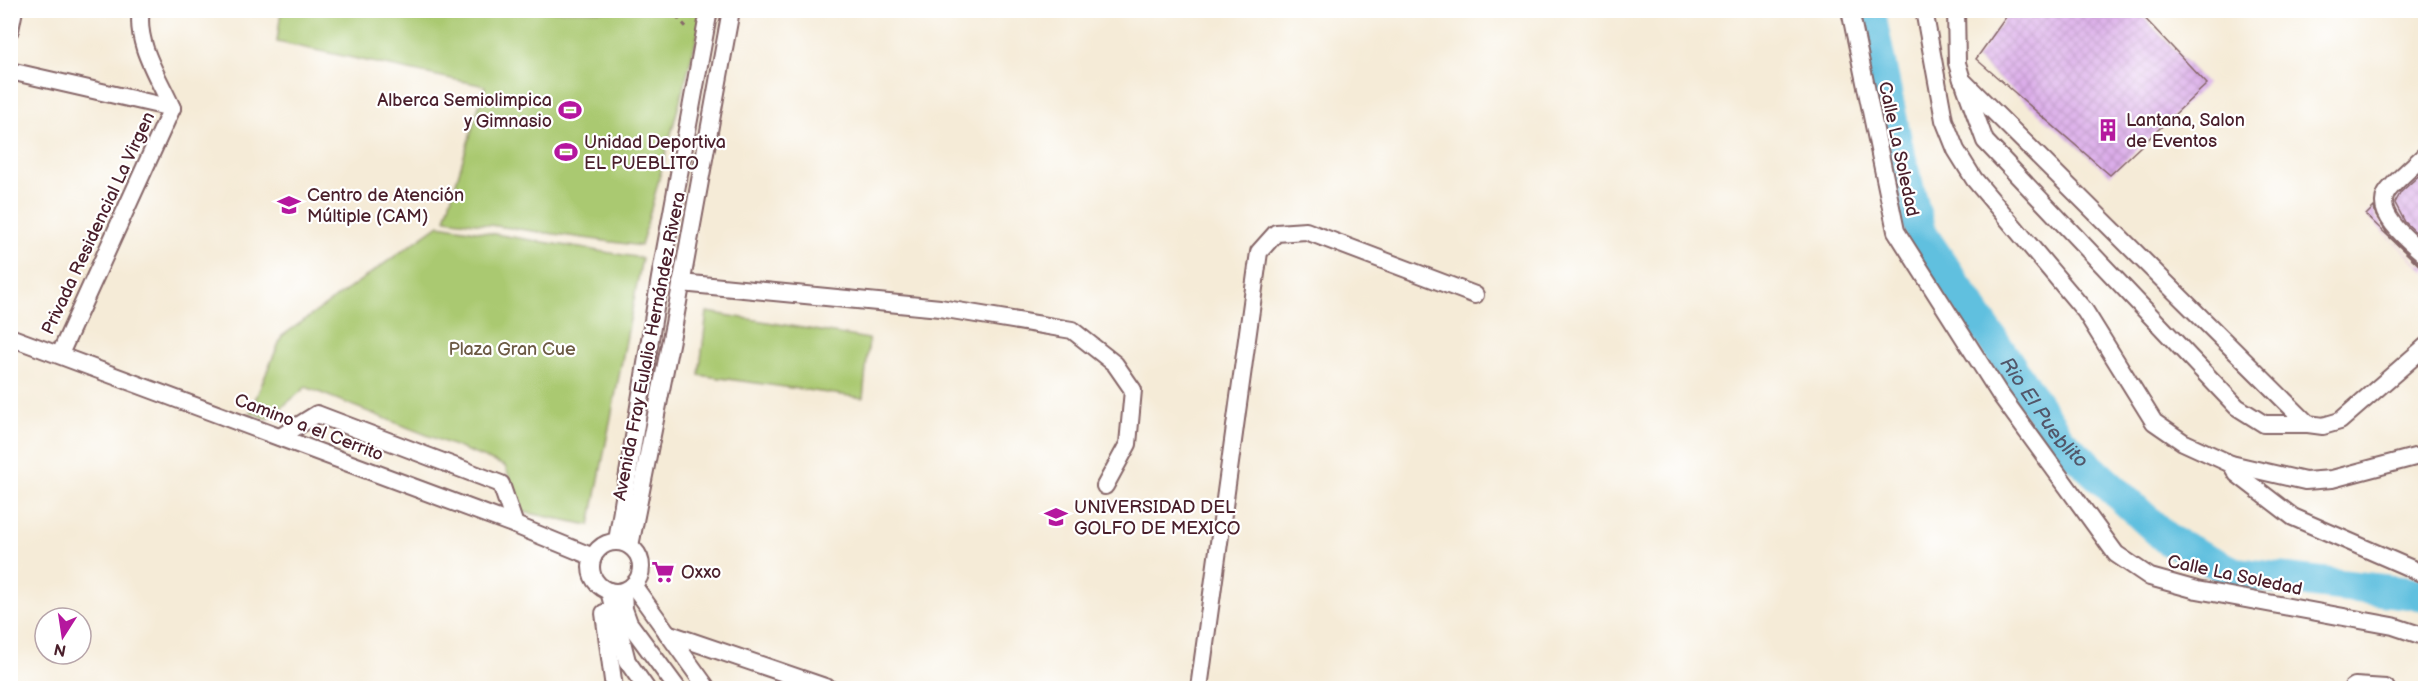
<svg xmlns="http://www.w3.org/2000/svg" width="2436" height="699" font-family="'Balsamiq Sans',sans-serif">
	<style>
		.green { fill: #aac971; stroke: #7a744e; stroke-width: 1.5 }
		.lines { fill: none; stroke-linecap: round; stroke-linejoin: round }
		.river { stroke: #61c0df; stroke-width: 32 }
		.building { fill: url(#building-cross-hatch) }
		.minor-casing { stroke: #866667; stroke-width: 20 }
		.path { stroke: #866667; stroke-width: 3; stroke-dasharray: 4.5 4.5; stroke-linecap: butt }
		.minor { stroke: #fff; stroke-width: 16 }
		.labels { text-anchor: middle; stroke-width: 4.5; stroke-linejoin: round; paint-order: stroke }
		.poi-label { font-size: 18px; fill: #4a1f2b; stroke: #fff; text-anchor: start }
		.street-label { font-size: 18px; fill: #4a1f2b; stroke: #fff }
		.park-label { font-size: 18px; fill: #6c5a44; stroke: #fff }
		.water-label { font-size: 20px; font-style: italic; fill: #52576a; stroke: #fff }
	</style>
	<defs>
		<pattern id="building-cross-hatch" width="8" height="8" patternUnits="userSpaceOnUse" patternTransform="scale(1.5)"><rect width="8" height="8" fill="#dbade9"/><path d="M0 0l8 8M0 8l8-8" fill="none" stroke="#bd94c8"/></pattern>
	</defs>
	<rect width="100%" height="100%" fill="#fff"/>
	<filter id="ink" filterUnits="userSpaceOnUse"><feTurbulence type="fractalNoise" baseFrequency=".0167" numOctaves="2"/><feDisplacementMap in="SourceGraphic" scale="12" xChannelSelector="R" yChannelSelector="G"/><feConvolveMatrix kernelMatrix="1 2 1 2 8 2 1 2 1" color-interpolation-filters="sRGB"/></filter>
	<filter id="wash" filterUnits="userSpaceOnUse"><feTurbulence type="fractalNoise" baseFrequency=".008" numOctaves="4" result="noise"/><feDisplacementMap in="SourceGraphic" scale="24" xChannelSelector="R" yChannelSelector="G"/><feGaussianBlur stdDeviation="1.35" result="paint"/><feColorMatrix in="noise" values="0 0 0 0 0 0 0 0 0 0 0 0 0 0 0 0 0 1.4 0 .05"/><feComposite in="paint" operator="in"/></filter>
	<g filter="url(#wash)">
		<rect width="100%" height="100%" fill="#f5ebd7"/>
		<!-- green -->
		<g class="green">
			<polygon points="281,11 704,11 641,246 445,219 485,86 277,42"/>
			<polygon points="439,225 642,258 590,525 523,512 505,466 306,387 268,419 250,412 282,336"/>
			<polygon points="707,312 869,339 863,398 699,375"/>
		</g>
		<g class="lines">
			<!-- river -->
			<path class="river" id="s1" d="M1869 10 1897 145 1920 232 2060 440 2168 540 2235 573 2426 595"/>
		</g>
		<g id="blocks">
			<!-- building -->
			<g class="building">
				<polygon points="2011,10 2137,10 2207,84 2110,175 1976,59"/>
				<polygon points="2426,169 2426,242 2405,222 2395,203 2401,192"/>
				<polygon points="2374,207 2376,216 2388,235 2419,264 2426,266 2426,272 2366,215"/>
			</g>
		</g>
	</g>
	<g filter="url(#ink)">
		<use href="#blocks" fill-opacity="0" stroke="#866667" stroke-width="1.5"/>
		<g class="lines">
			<!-- minor casing -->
			<g class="minor-casing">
				<g id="minor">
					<polyline points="1850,10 1896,231 1999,393 2116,554 2150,577 2197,590 2393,626 2426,637"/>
					<polyline points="1924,10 1944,120 1956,150 1974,179 2085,311 2154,422 2183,442 2231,464 2305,481 2332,479 2426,454"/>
					<polyline points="1956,10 1957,63 1962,80 2308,424 2323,426 2340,421 2426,346"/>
					<polyline points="10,30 14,10"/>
					<polyline points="10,71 172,108"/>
					<polyline points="1965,86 1985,141 2237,407 2264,424 2308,424"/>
					<path d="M2426 154C2417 163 2391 184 2386 194 2375 216 2412 243 2426 256"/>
					<polyline points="681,283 940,308 1072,330 1115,364 1133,390 1128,444 1105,486"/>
					<polyline points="10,337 515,525 593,557"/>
					<path d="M60 354 172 108C159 78 135 44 141 10"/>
					<polyline points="280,437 317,414 501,484 515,525"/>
					<polyline points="2231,464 2237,474 2293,517 2426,575"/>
					<polyline points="617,541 660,278 709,10"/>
					<circle cx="616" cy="567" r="25"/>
					<polyline points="630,546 674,324 731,10"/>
					<polyline points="633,585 707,688"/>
					<polyline points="609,591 627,661 646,688"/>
					<polyline points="623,591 624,609 629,623 677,688"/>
					<polyline points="604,613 614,688"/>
					<polyline points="667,633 828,688"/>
					<polyline points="1199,688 1259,252 1276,233 1306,231 1475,295"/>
					<polyline points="2352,688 2355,686 2386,688"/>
				</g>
			</g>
			<!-- path -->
			<polyline class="path" points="671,10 688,29"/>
			<!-- minor -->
			<use href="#minor" class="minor"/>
		</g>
	</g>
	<!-- icons -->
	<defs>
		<g id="stadium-bare" transform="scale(1.8)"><path d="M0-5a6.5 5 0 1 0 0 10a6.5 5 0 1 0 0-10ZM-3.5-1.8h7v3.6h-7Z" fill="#b5179e" stroke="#fff" stroke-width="2.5" paint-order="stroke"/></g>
		<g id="building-bare" transform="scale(1.8)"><path d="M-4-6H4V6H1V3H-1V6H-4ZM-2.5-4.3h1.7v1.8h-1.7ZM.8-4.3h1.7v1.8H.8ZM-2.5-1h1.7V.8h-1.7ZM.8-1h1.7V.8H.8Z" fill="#b5179e" stroke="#fff" stroke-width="2.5" paint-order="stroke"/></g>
		<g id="school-bare" transform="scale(1.8)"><path d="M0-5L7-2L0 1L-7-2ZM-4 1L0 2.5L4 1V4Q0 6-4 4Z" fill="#b5179e" stroke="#fff" stroke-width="2.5" paint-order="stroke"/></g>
		<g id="university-bare" transform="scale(1.8)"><path d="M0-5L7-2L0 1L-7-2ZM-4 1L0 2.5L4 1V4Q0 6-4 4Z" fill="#b5179e" stroke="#fff" stroke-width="2.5" paint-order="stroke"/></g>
		<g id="supermarket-bare" transform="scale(1.8)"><path d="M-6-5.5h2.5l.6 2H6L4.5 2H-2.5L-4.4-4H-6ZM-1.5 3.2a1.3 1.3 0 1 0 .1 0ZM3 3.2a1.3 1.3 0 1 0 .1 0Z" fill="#b5179e" stroke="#fff" stroke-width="2.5" paint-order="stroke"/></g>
	</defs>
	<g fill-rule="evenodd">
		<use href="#stadium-bare" x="570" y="110"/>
		<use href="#building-bare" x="2108" y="130"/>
		<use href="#stadium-bare" x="566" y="152"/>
		<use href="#school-bare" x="289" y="205"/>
		<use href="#university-bare" x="1056" y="517"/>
		<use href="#supermarket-bare" x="663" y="572"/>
	</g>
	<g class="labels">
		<!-- poi labels -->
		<g class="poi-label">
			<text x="552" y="106" text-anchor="end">Alberca Semiolimpica<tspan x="552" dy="21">y Gimnasio</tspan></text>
			<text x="2126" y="126">Lantana, Salon<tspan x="2126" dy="21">de Eventos</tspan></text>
			<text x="584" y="148">Unidad Deportiva<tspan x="584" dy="21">EL PUEBLITO</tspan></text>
			<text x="307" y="201">Centro de Atención<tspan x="307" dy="21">Múltiple (CAM)</tspan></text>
			<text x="1074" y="513">UNIVERSIDAD DEL<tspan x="1074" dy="21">GOLFO DE MEXICO</tspan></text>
			<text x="681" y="578">Oxxo</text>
		</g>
		<!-- street labels -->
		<g class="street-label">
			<text transform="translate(1899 149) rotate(78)" y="6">Calle La Soledad</text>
			<text transform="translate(98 223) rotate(-65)" y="6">Privada Residencial La Virgen</text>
			<text transform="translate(649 346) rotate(-79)" y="6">Avenida Fray Eulalio Hernández Rivera</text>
			<text transform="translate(309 427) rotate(21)" y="6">Camino a el Cerrito</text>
			<text transform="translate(2235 575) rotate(12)" y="6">Calle La Soledad</text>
		</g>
		<!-- park labels -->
		<g class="park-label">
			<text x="512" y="355">Plaza Gran Cue</text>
		</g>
		<!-- water labels -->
		<g class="water-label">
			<text dy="7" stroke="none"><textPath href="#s1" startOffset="447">Rio El Pueblito</textPath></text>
		</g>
	</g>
	<!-- margin -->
	<rect width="2436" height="699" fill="none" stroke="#fff" stroke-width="36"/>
	<!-- north arrow -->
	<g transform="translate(63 636) rotate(192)"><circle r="28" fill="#ffffff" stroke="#b7a5aa" stroke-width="1.5"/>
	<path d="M0-4.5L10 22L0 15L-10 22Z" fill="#b5179e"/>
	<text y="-9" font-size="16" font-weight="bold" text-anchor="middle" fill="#4a1f2b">N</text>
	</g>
</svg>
